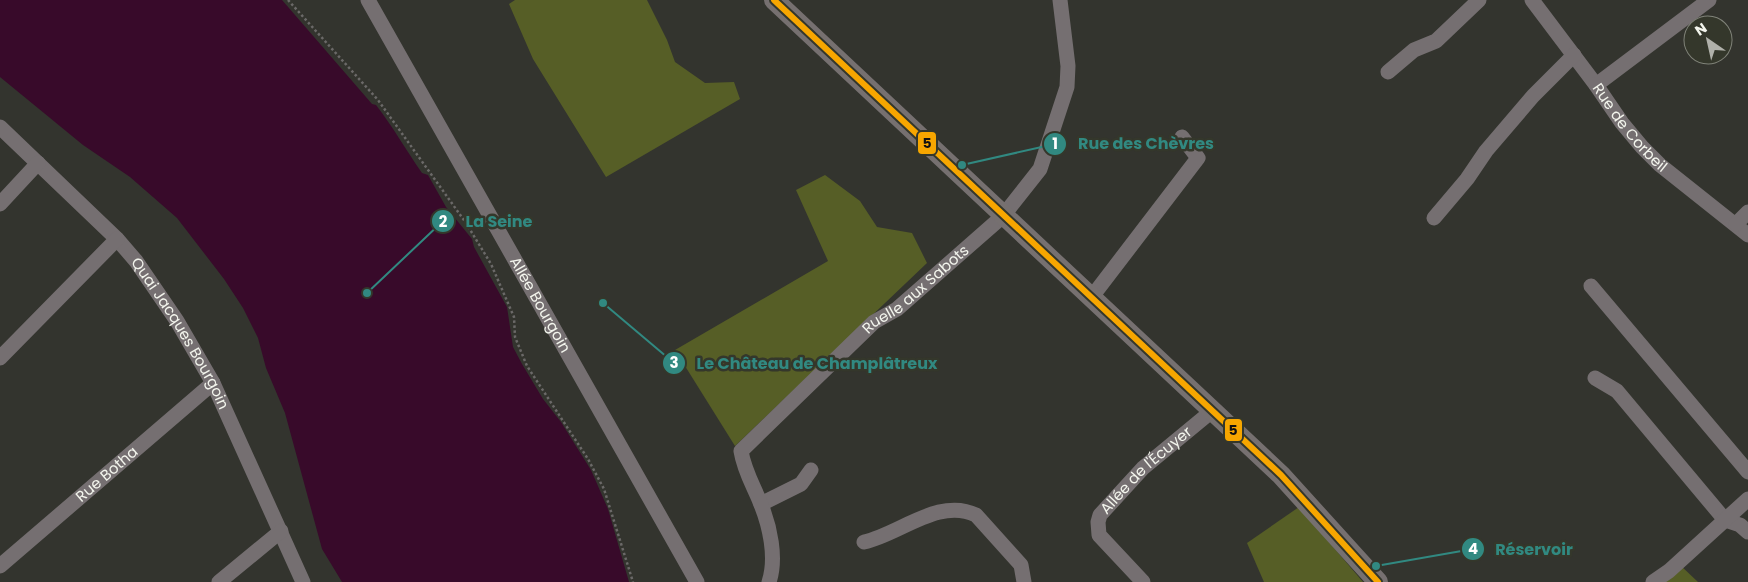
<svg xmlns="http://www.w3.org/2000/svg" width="1748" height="582" font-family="Poppins,sans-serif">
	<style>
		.forest { fill: #565e26 }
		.water { fill: #380a2a }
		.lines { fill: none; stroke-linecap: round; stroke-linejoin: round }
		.path { stroke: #6b6968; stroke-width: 2.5; stroke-dasharray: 2.5 2.5; stroke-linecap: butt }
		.minor { stroke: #756f71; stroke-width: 15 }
		.major { stroke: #767070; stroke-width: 20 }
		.bus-1-casing { stroke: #34372b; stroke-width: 10 }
		.bus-1 { stroke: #f7a600; stroke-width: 6 }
		.labels { text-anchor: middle; stroke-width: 5; stroke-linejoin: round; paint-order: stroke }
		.street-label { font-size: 15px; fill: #f3f5ed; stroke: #34372b }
		.leader { fill: none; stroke: #318981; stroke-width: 2 }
		.callout-dot { fill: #318981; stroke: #34372b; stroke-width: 2 }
		.mark-label { font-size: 15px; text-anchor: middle; font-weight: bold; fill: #fff }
		.callout-label { font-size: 16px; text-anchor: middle; font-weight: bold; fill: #318981; stroke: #34372b; stroke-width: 5; stroke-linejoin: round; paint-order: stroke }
		.line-badge { stroke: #34372b; stroke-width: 2 }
		.pale-badge-label { font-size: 14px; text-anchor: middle; font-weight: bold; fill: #111 }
	</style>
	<rect width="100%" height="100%" fill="#33342e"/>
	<!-- forest -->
	<g class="forest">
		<polygon points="515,0 647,0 667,40 675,62 705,83 734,82 740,99 606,177 533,59 509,4"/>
		<polygon points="825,175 860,201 877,227 912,233 927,263 735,446 675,350 828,261 796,190"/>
		<polygon points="1299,507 1363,582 1264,582 1247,543"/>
		<polygon points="1680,565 1698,582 1656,582"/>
	</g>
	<!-- water -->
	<path class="water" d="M0 0H282L372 104 376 105C393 127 406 150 422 173L428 175 446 207 472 239 474 247 507 307 513 347 522 364 543 399 561 422 591 470 608 509 629 582H342L322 549 285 413 266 368 258 338 243 308 224 279 177 218 130 177 83 145 0 77Z"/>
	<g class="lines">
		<!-- path -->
		<polyline class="path" points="288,0 378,100 466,223 491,264 514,317 515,337 527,366 588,459 604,489 633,582"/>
		<!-- minor -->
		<g class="minor">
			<path id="s1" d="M368 0 697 582"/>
			<path id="s2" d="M1532 0 1596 85 1622 123 1642 147 1660 165 1748 235"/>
			<polyline points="1388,72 1414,50 1436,41 1479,0"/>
			<polyline points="1596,85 1709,0"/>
			<path id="s3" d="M0 127 117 239 136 261 177 321 213 383 303 582"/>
			<polyline points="0,204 38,163"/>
			<polyline points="1434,218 1467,179 1486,151 1533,96 1574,55"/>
			<polyline points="1736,224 1748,212"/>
			<polyline points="1591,286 1748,472"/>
			<polyline points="1091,298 1198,158 1182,137"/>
			<polyline points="0,358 117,239"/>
			<polyline points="1595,378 1617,391 1725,520 1740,525 1748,532"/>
			<polyline points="761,504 801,484 811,470"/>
			<path d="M864 542C900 534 939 497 976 515L1021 565 1024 582"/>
			<path id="s4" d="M0 566 213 383"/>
			<polyline points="219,582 281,531"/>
			<path id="s5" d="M769 582C777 558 770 526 760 502 753 485 744 470 741 451L874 322 897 309 1003 216 1040 169 1067 87 1068 66 1060 0"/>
			<path id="s6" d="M1143 582 1099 535 1098 522 1100 515 1143 468 1212 411"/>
			<polyline points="1653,582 1669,571 1748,499"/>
		</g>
		<!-- major -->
		<polyline class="major" points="774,0 1281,475 1378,582"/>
		<!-- bus-1 casing -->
		<g class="bus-1-casing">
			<polyline id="bus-1" points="774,0 1281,475 1378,582"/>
		</g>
		<!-- bus-1 -->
		<use href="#bus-1" class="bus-1"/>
	</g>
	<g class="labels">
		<!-- street labels -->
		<g class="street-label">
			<text dy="5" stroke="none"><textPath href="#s2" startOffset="161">Rue de Corbeil</textPath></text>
			<text dy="5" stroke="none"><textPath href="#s5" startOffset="375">Ruelle aux Sabots</textPath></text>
			<text dy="5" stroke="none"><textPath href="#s1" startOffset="350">Allée Bourgoin</textPath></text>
			<text dy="5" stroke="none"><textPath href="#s3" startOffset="276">Quai Jacques Bourgoin</textPath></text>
			<text dy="5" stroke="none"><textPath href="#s6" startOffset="149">Allée de l'Écuyer</textPath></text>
			<text dy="5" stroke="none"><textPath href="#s4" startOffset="141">Rue Botha</textPath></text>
		</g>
	</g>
	<!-- callouts -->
	<path class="leader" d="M962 165L1055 144M367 293L443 221M603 303L674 363M1376 566L1473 549"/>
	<g class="callout-dot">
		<circle cx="962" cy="165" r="5"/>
		<circle cx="367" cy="293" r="5"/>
		<circle cx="603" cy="303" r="5"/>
		<circle cx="1376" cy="566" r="5"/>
		<circle cx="1055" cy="144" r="12"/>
		<circle cx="443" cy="221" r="12"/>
		<circle cx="674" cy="363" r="12"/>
		<circle cx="1473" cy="549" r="12"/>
	</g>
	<g class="mark-label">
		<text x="1055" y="149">1</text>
		<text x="443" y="227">2</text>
		<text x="674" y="368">3</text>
		<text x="1473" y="554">4</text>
	</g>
	<g class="callout-label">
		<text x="1146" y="149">Rue des Chèvres</text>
		<text x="499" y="227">La Seine</text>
		<text x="817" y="369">Le Château de Champlâtreux</text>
		<text x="1534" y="555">Réservoir</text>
	</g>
	<g class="line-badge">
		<rect x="917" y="131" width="20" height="24" rx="5" fill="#f7a600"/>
		<rect x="1224" y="418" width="19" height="24" rx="5" fill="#f7a600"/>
	</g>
	<g class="pale-badge-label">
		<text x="927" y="148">5</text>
		<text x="1233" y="435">5</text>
	</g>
	<!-- north arrow -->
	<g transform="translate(1708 40) rotate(326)"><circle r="24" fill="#34372b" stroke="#808379"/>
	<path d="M0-4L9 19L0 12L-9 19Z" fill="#b0b1aa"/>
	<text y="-8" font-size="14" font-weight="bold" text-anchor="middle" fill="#f3f5ed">N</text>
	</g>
</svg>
